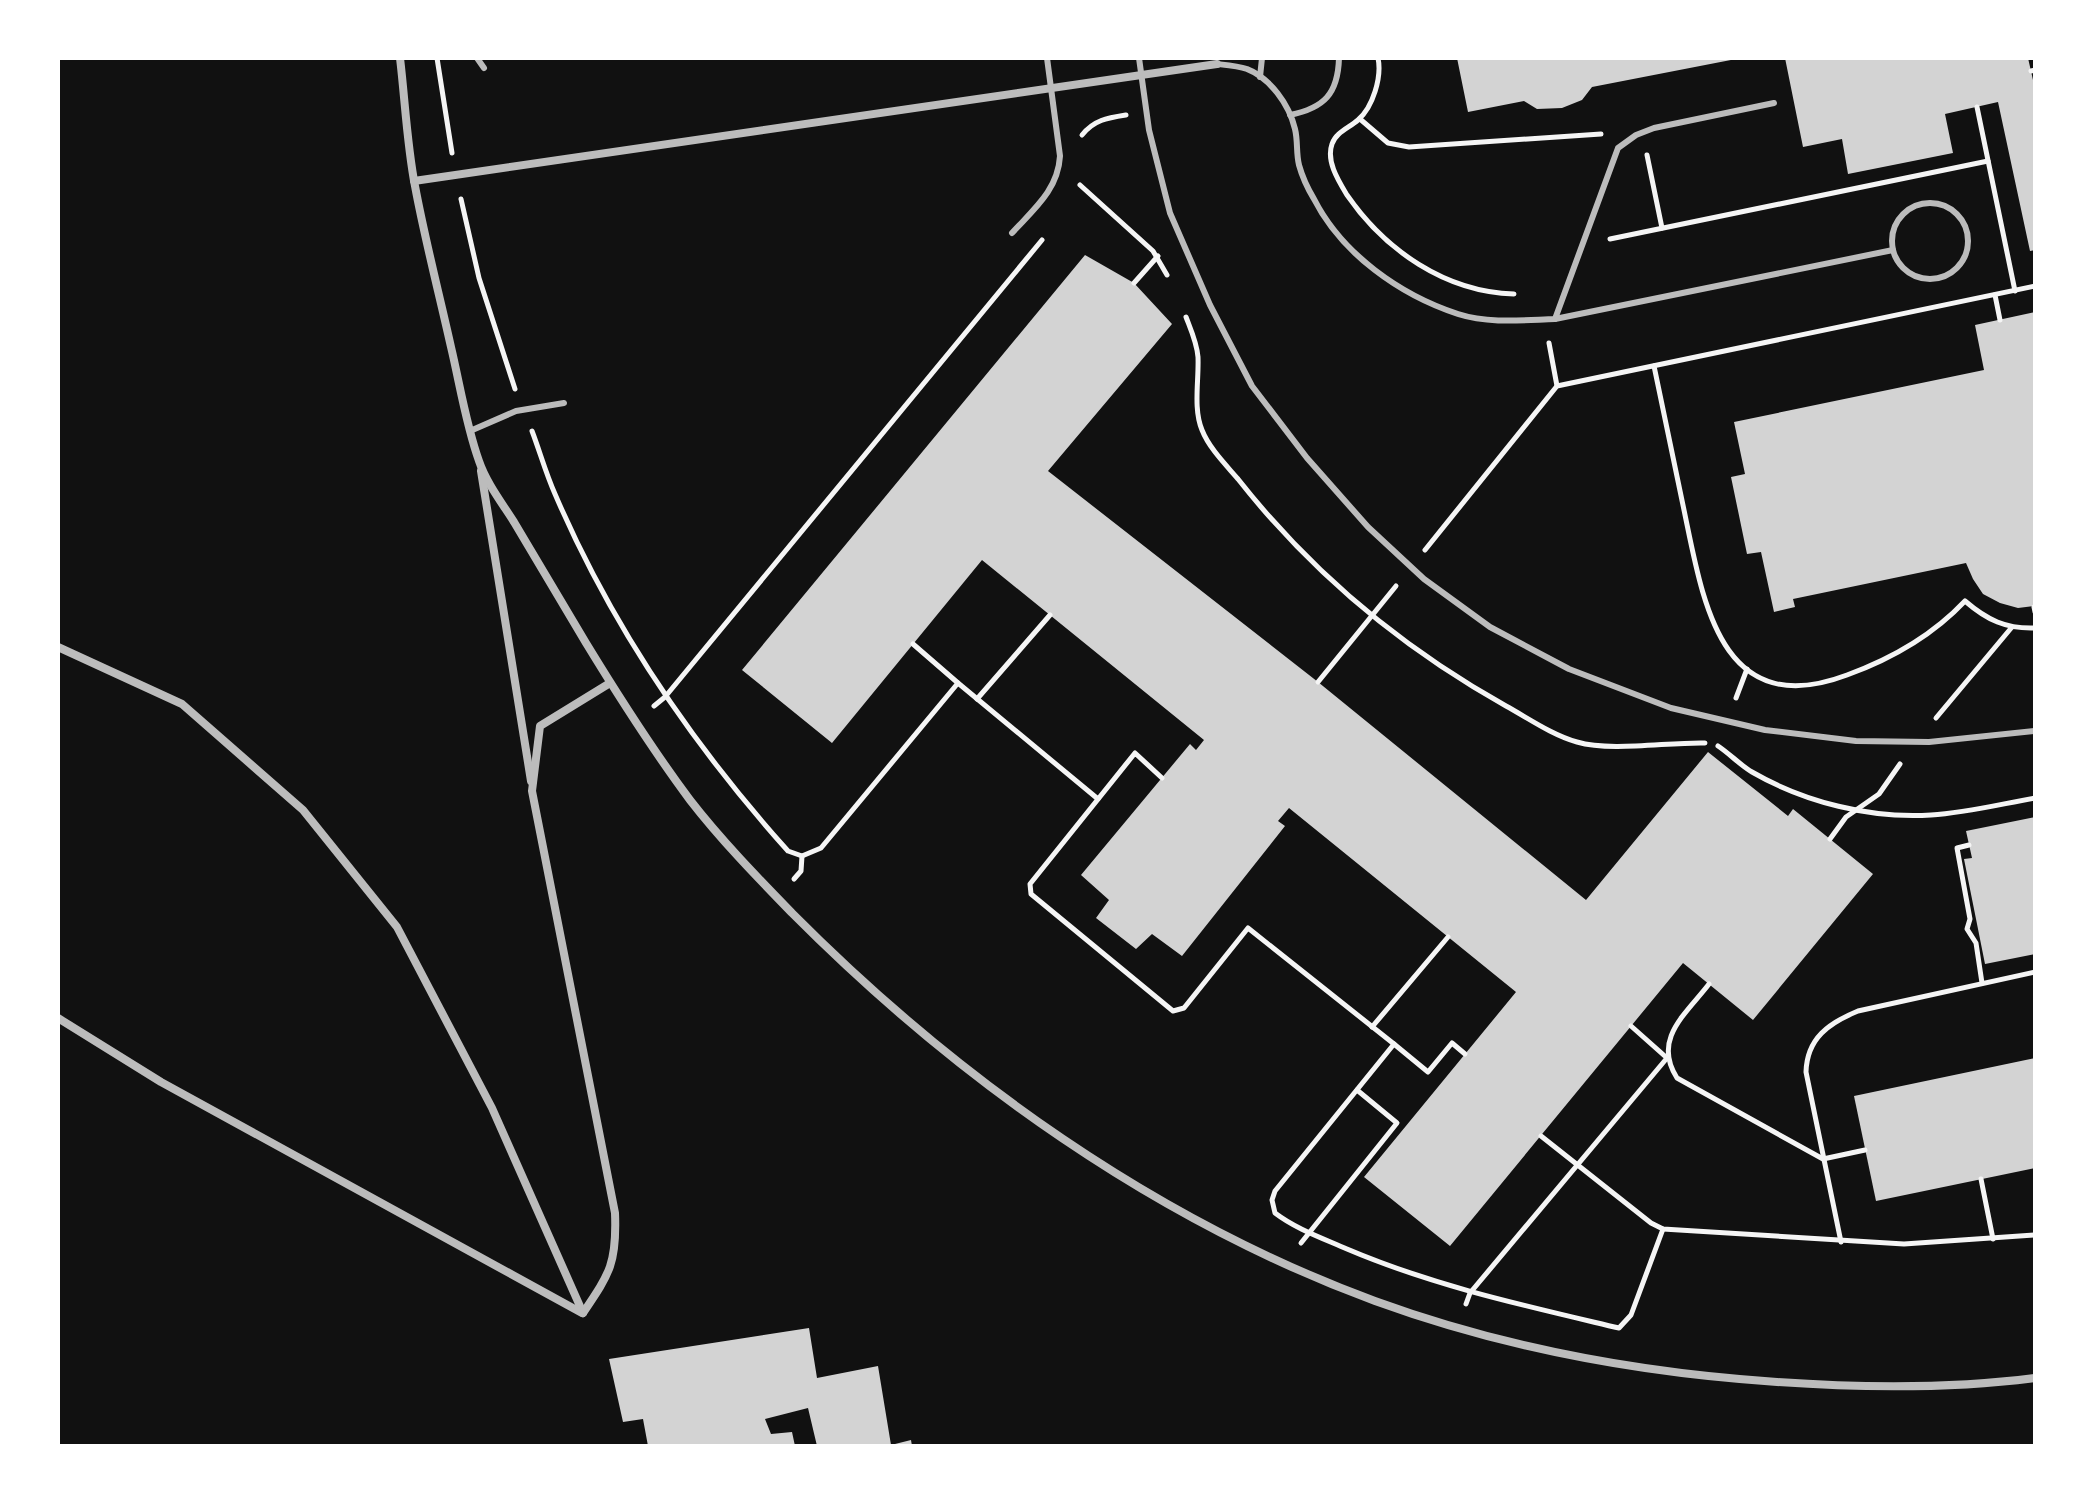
<svg xmlns="http://www.w3.org/2000/svg" width="2093" height="1504" font-family="'Nunito Sans',sans-serif">
	<style>
		.building { fill: #d3d3d3 }
		.lines { fill: none; stroke-linecap: round; stroke-linejoin: round }
		.path { stroke: #f5f5f5; stroke-width: 5 }
		.service { stroke: #bcbcbc; stroke-width: 6 }
		.minor { stroke: #bcbcbc; stroke-width: 8 }
	</style>
	<rect width="100%" height="100%" fill="#111"/>
	<!-- building -->
	<g class="building">
		<polygon points="1457,58 1736,58 1736,59 1592,87 1582,100 1562,108 1537,109 1524,101 1468,112"/>
		<polygon points="1785,58 2028,58 2035,89 2035,250 2030,251 1998,102 1945,114 1953,153 1848,174 1842,139 1803,147"/>
		<polygon points="1085,255 1134,283 1172,324 1048,471 1318,682 1586,900 1708,752 1788,816 1793,809 1873,874 1753,1020 1683,963 1450,1246 1364,1177 1516,992 1289,808 1278,821 1285,826 1182,956 1152,934 1136,949 1096,918 1109,900 1081,875 1190,744 1196,750 1204,740 982,560 832,743 742,670"/>
		<polygon points="2035,312 2035,606 2018,608 2000,603 1983,594 1973,579 1966,563 1793,599 1795,607 1774,612 1761,552 1747,554 1731,477 1745,474 1734,422 1984,370 1975,325"/>
		<polygon points="2035,817 2035,954 1985,964 1964,859 1972,858 1966,831"/>
		<polygon points="2035,1058 2035,1168 1876,1201 1854,1096"/>
		<polygon points="809,1328 817,1378 878,1366 891,1445 911,1440 912,1446 817,1446 808,1408 765,1419 771,1434 792,1432 795,1446 648,1446 643,1419 623,1422 609,1359"/>
	</g>
	<g class="lines">
		<!-- path -->
		<g class="path">
			<polyline points="437,58 452,153"/>
			<path d="M1378 58C1382 77 1373 107 1358 120 1349 128 1336 132 1332 144 1326 161 1338 180 1347 195 1385 250 1445 292 1514 294"/>
			<polyline points="2031,71 2035,70"/>
			<polyline points="1977,107 2015,291"/>
			<polyline points="1360,119 1388,143 1409,147 1601,134"/>
			<path d="M1082 135C1094 120 1107 118 1126 115"/>
			<polyline points="1647,155 1662,228"/>
			<polyline points="1080,185 1153,251 1167,275"/>
			<polyline points="461,199 479,278 515,389"/>
			<polyline points="1610,239 1988,161"/>
			<polyline points="1134,283 1158,256"/>
			<polyline points="1995,295 2000,320"/>
			<path d="M1186 317C1191 330 1197 343 1198 357 1199 381 1193 408 1202 430 1209 448 1226 465 1238 479 1312 573 1402 648 1506 706 1528 718 1552 735 1577 742 1611 752 1668 742 1705 743"/>
			<polyline points="1549,343 1557,386"/>
			<path d="M1654 366C1664 414 1674 462 1684 510 1703 601 1720 723 1847 675 1891 659 1933 635 1965 601 1987 620 2006 629 2035 628"/>
			<path d="M532 431C540 452 546 474 555 494 612 627 692 744 788 851L802 856 821 848 958 683 1098 799"/>
			<polyline points="1425,550 1557,386 2035,286"/>
			<polyline points="2034,607 2035,612"/>
			<polyline points="913,644 958,683"/>
			<polyline points="1318,682 1396,586"/>
			<polyline points="1736,698 1747,669"/>
			<polyline points="977,699 1050,615"/>
			<polyline points="654,706 665,697 1042,240"/>
			<polyline points="1936,718 2012,627"/>
			<path d="M1718 746C1730 754 1740 765 1752 772 1804 802 1871 819 1931 815 1966 813 2001 804 2035 798"/>
			<path d="M1162 778 1135 753 1030 884 1031 894 1173 1011 1184 1008 1248 928 1394 1044 1275 1191 1272 1200 1275 1213C1296 1229 1322 1238 1347 1249 1434 1286 1526 1306 1619 1328L1631 1315 1663 1229"/>
			<polyline points="1830,839 1846,817 1879,794 1900,764"/>
			<polyline points="1969,845 1957,848 1970,919 1967,929 1976,943 1982,983"/>
			<polyline points="794,879 801,871 802,856"/>
			<path d="M1709 984C1686 1014 1652 1039 1677 1078L1823 1159 1865 1150"/>
			<polyline points="1372,1027 1448,937"/>
			<polyline points="1394,1044 1428,1072 1452,1043 1465,1054"/>
			<polyline points="1541,1136 1651,1223 1663,1229 1904,1244 2035,1235"/>
			<polyline points="1981,1179 1993,1239"/>
			<path d="M1841 1242 1806 1072C1807 1038 1829 1023 1858 1011L2035 972"/>
			<polyline points="1301,1243 1397,1123 1357,1090"/>
			<polyline points="1466,1304 1470,1293 1667,1058 1631,1026"/>
		</g>
		<!-- service -->
		<g class="service">
			<polyline points="477,58 484,68"/>
			<polyline points="1139,58 1149,130 1170,213 1210,305 1252,386 1307,458 1368,527 1424,579 1490,627 1569,669 1671,708 1765,730 1856,741 1929,742 2035,731"/>
			<path d="M1217 64C1226 65 1238 66 1247 69 1270 78 1289 104 1295 129 1298 141 1296 153 1299 165 1302 176 1308 189 1314 199 1342 254 1400 295 1458 314 1489 324 1524 320 1555 319L1893 250"/>
			<polyline points="1260,77 1262,58"/>
			<path d="M1290 115C1324 108 1338 94 1339 58"/>
			<circle cx="1930" cy="241" r="38"/>
			<path d="M1012 233C1034 209 1058 190 1060 156L1047 58"/>
			<polyline points="1555,319 1618,148 1636,135 1654,128 1774,103"/>
			<polyline points="470,431 516,411 564,403"/>
		</g>
		<!-- minor -->
		<g class="minor">
			<path d="M400 58C405 100 407 145 415 186 425 240 439 293 451 347 460 385 466 425 479 461 486 482 502 503 514 522 538 563 562 603 586 643 619 697 652 749 690 800 721 840 757 877 792 913 956 1078 1155 1220 1375 1301 1504 1348 1640 1373 1777 1382 1862 1388 1950 1389 2035 1378"/>
			<polyline points="414,181 1217,64"/>
			<polyline points="481,471 531,781"/>
			<polyline points="58,647 182,704 303,810 397,927 492,1108 583,1313"/>
			<polyline points="58,1018 161,1082 582,1313"/>
			<path d="M583 1313C610 1273 617 1263 615 1213L532 791 540 726 610 683"/>
		</g>
	</g>
	<!-- border -->
	<rect width="2093" height="1504" fill="none" stroke="#ffffff" stroke-width="120"/>
</svg>
